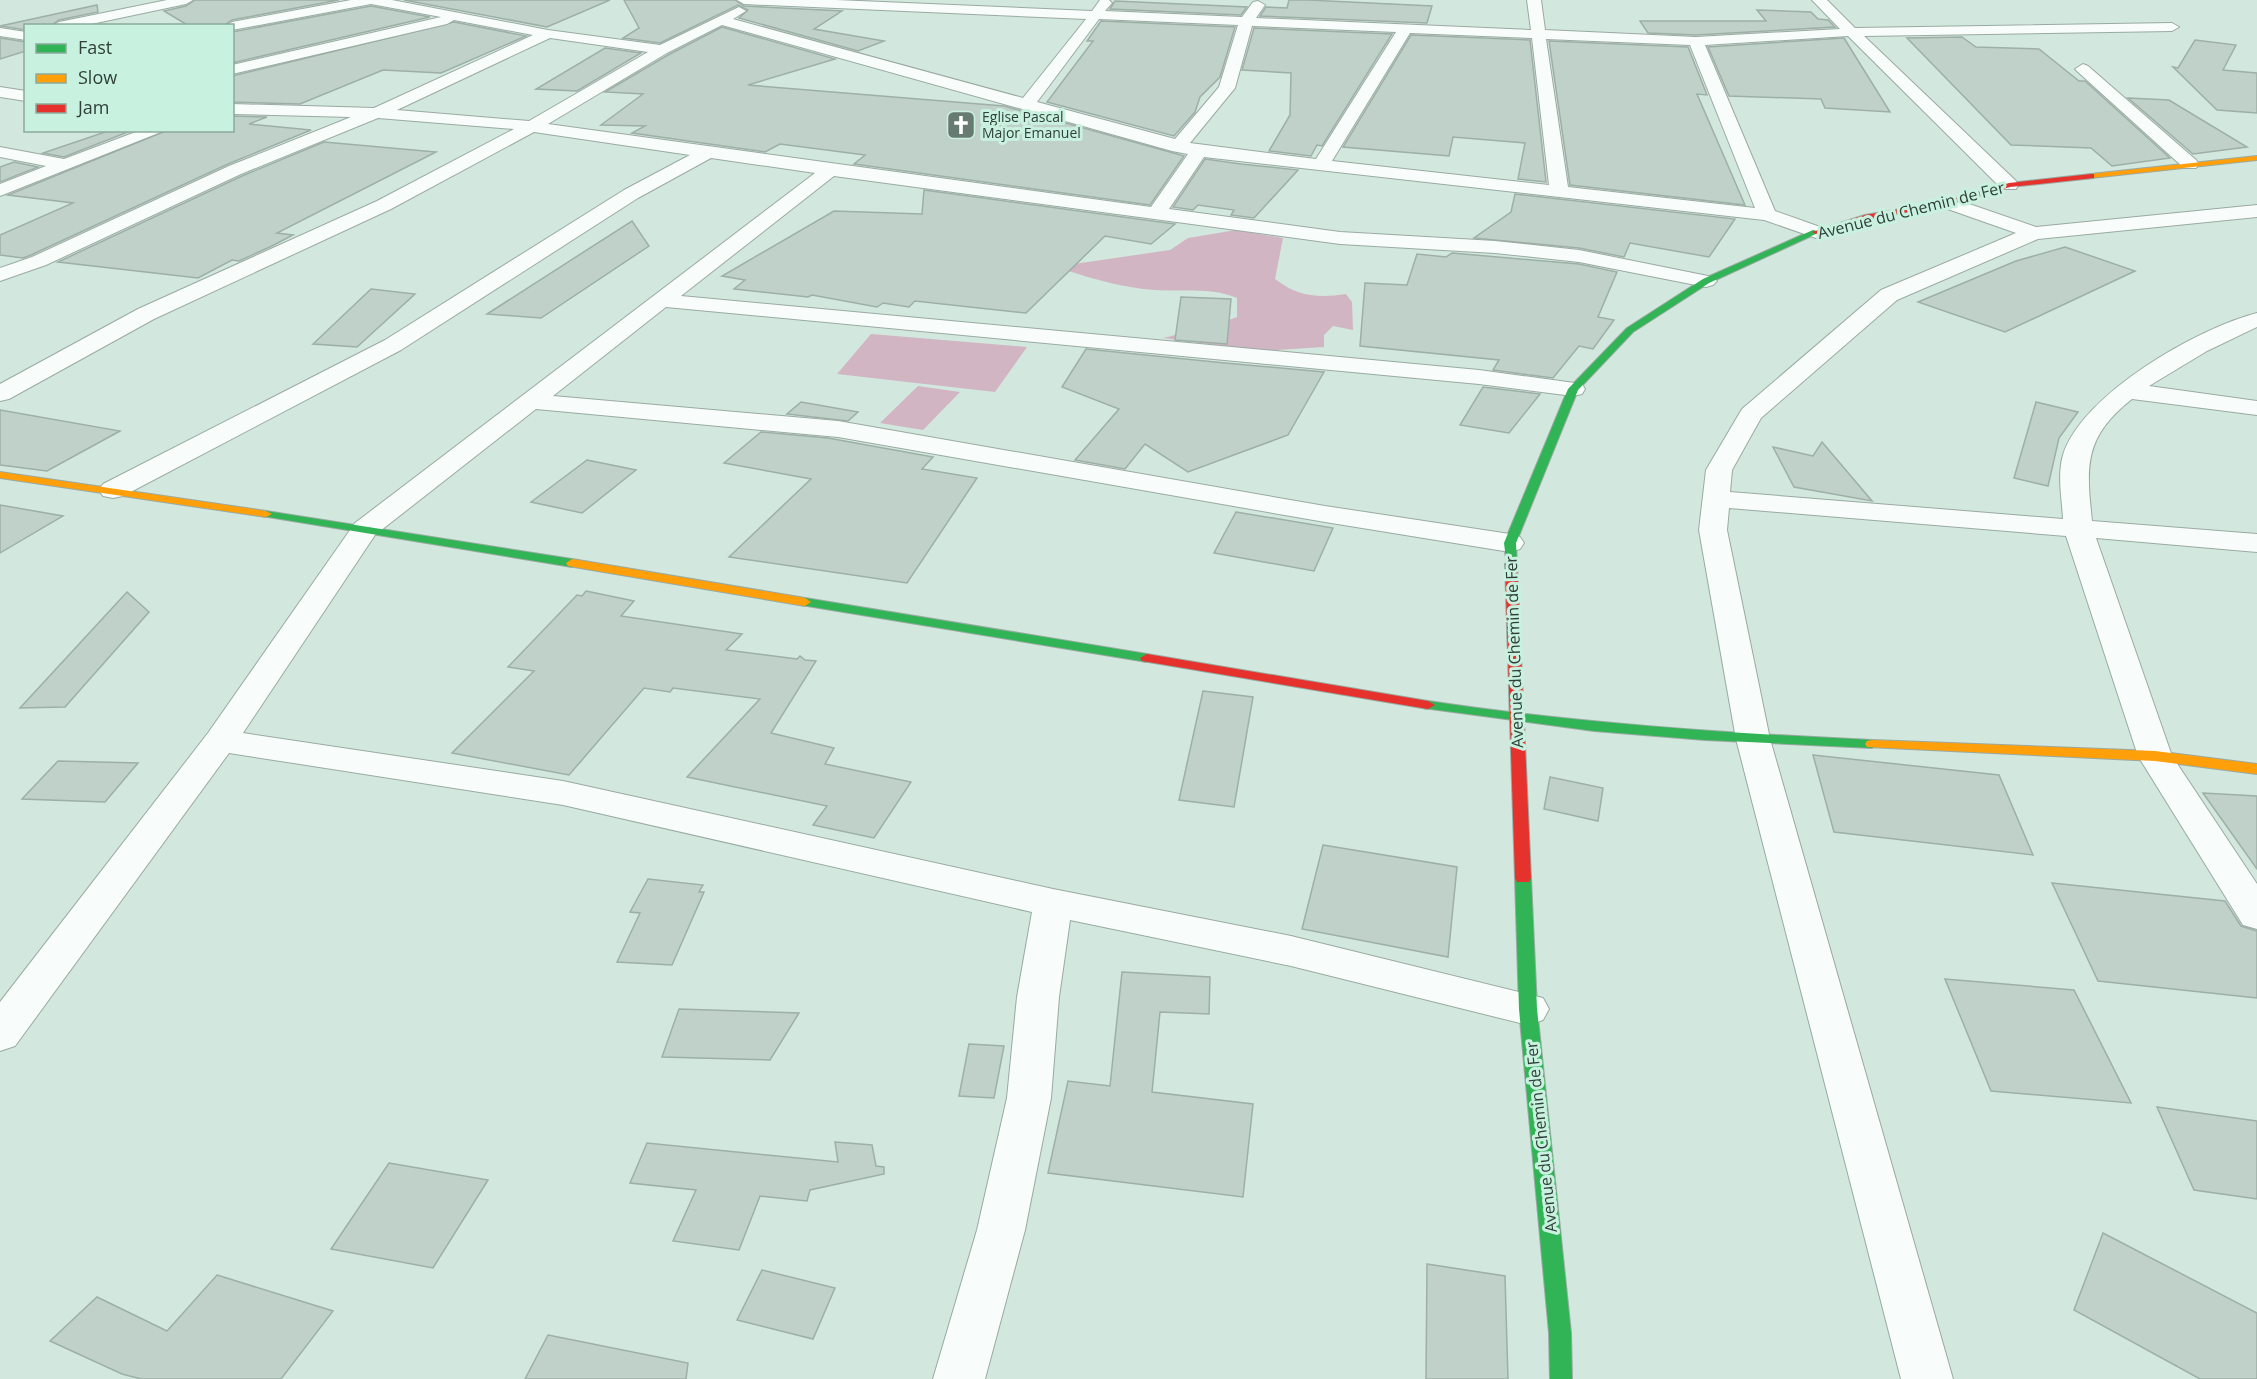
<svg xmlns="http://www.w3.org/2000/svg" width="2257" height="1379" font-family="'Open Sans',sans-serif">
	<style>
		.forest { fill: #d1b5c2 }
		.building { fill: #c0d1ca; stroke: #9dafa7; stroke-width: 1.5 }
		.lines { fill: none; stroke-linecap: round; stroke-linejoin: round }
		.street-casing { stroke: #99aaa2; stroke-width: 2 }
		.fast-casing { stroke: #99aaa2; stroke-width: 2 }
		.slow-casing { stroke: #99aaa2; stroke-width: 2 }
		.jam-casing { stroke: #99aaa2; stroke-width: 2 }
		.street { fill: #f8fcfa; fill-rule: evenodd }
		.fast { fill: #30b455; fill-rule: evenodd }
		.slow { fill: #ff9f0a; fill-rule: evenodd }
		.jam { fill: #e5322d; fill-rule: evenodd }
		.labels { text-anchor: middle; stroke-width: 6; stroke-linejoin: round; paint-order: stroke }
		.far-poi-label { font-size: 14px; fill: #2f4038; stroke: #c9f1df; text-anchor: start }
		.street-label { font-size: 16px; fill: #2f4038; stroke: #c9f1df }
	</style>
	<rect width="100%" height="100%" fill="#d2e8de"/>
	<!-- forest -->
	<g class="forest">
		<path d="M1236 230 1283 238 1275 279C1298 297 1319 298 1346 294L1352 302 1353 330 1333 326 1324 335V347L1261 351 1163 338 1209 327 1237 317V298C1212 287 1182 292 1155 290 1124 288 1094 279 1065 270L1074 264 1170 250 1188 238Z"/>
		<polygon points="871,334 1027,347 995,392 837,374"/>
		<polygon points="918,386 960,392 923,430 880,423"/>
	</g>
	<!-- building -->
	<g class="building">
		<polygon points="195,0 339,0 232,20 223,26 189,26 164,11 186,6"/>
		<polygon points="404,0 610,0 547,27"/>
		<polygon points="624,0 735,0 744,6 842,11 814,29 884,41 858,51 739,18 748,10 738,5 660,43 623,38 639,28"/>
		<polygon points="1289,0 1308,0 1432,6 1427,23 1260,16 1266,7 1287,8"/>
		<polygon points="1115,1 1247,7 1241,15 1110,9"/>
		<polygon points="97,5 98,12 59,20 50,26 26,26 26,30 0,26"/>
		<polygon points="371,6 430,17 232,63 232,32"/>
		<polygon points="1757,10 1811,12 1818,19 1828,20 1835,27 1696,35 1648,33 1640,21 1766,21"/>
		<polygon points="1101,21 1235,27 1220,77 1200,97 1195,112 1174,136 1047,102 1093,41 1087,41"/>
		<polygon points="454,22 526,36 441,73 383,70 300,104 232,102 232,76"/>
		<polygon points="722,27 835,59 748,85 1004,106 1184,156 1150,205 854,164 865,155 780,144 765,152 632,133 645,126 601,125 643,94 605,92 668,55"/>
		<polygon points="1254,28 1392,34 1322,146 1317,145 1311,156 1269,151 1290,115 1291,73 1242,70"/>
		<polygon points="1411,35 1530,40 1546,182 1518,179 1525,143 1453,137 1449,156 1343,147"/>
		<polygon points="1962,37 1976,47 2039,49 2079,81 2085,81 2170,158 2112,166 2091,148 2011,145 1907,38"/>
		<polygon points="0,38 26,42 26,51 0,59"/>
		<polygon points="1844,38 1890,112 1825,108 1821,99 1729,96 1708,47"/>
		<polygon points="2195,40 2236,45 2223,70 2257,73 2257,113 2217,110 2173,67 2178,68"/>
		<polygon points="1549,41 1688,47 1707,95 1697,94 1745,205 1570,185"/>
		<polygon points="605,48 641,53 577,91 536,89"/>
		<polygon points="2128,98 2169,100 2247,147 2193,154"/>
		<polygon points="232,116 267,117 249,124 311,130 228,164 31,255 23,258 0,255 0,235 73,203 8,195 168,130 232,130"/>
		<polygon points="111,130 133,130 64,157 43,153"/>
		<polygon points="324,142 436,152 277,233 293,235 272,246 239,261 232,260 198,278 58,262 242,176"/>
		<polygon points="1205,159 1241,164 1298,170 1254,218 1231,215 1234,210 1198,205 1193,210 1173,207"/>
		<polygon points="14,162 38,167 0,182 0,167"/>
		<polygon points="924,190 1175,224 1151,244 1105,236 1026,313 915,301 909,307 883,303 877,307 812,295 808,297 734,289 745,280 722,276 834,211 922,214"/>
		<polygon points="1515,194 1735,219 1709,257 1630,243 1624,257 1579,248 1474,238 1511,212"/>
		<polygon points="632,221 649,246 541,318 487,314"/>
		<polygon points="2065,247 2135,271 2005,332 1918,302 2016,261"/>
		<polygon points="1452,253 1579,264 1617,272 1598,317 1614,320 1593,349 1579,346 1553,378 1493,370 1499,360 1360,346 1365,283 1407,285 1417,254 1446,257"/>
		<polygon points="371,289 415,294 357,347 313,344"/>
		<polygon points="1181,297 1231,299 1227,344 1175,340"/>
		<polygon points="1086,349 1225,363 1324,372 1288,435 1188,472 1145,444 1125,469 1075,460 1119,409 1062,387"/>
		<polygon points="1483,387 1540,394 1509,433 1460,425"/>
		<polygon points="801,402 858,412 848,421 787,414"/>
		<polygon points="2036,402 2078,412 2059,438 2048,486 2014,478"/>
		<polygon points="0,410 120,431 47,471 0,465"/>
		<polygon points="761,432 828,438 933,457 922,469 977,478 907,583 729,557 811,479 724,463"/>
		<polygon points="1822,442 1872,501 1794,487 1773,447 1813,456"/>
		<polygon points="587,460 636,470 582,513 531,502"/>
		<polygon points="0,505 63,516 0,553"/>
		<polygon points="1236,512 1333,528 1314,571 1214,553"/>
		<polygon points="586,591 634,601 621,616 742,634 726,650 797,659 800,656 805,660 816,661 771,733 834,748 825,764 911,782 874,838 813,825 827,806 687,777 760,699 673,688 670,692 644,688 569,775 452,753 534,671 508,667 577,595 582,596"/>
		<polygon points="127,592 149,612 65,707 20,708"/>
		<polygon points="1203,691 1253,697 1234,807 1179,800"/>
		<polygon points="1813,755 1999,775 2033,855 1834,832"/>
		<polygon points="58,761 138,763 105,802 22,799"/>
		<polygon points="1550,777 1603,788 1598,821 1544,809"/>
		<polygon points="2203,793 2257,796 2257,869"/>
		<polygon points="1323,845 1457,867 1448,957 1302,929"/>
		<polygon points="648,879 703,885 699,892 704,892 672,965 617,962 640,913 630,912"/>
		<polygon points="2052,883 2225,901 2241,926 2257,931 2257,998 2098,981"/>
		<polygon points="1122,972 1210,977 1209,1014 1160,1012 1152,1092 1253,1104 1243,1197 1048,1173 1068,1081 1110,1086"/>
		<polygon points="1945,979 2074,990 2131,1103 1991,1091"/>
		<polygon points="679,1009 799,1013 770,1060 662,1057"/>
		<polygon points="969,1044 1004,1046 994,1098 959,1096"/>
		<polygon points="2157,1107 2257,1121 2257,1199 2194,1190"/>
		<polygon points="835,1142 872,1145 876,1166 884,1167 884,1174 810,1190 807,1201 760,1196 739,1250 673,1241 696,1190 630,1183 647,1143 838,1162"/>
		<polygon points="389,1163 488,1180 433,1268 331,1249"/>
		<polygon points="2103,1233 2257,1313 2257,1379 2200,1379 2074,1310"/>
		<polygon points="1427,1264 1505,1276 1508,1379 1426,1379"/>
		<polygon points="762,1270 835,1288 813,1339 737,1320"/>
		<polygon points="217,1275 333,1311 281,1379 141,1379 122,1374 50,1341 97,1297 167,1331"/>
		<polygon points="548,1335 688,1363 686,1379 525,1379"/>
	</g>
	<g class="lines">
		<!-- street casing -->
		<g class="street-casing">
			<g id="street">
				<polygon points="167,0 193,0 186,4 82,26 52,26 59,22"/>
				<path d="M351 0H392L548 30 660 45 739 7 746 11 733 19 1023 98 1086 19 744 4 737 0H836L1092 11 1100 0H1109L1112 3 1105 11 1242 17 1253 2 1258 1 1265 5 1256 18 1531 30 1527 0H1541L1545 30 1696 37 1840 29 1812 0H1827L1855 28 2172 23 2179 27 2172 31 1864 36 2016 181 2018 185 2016 189H2002L1848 36 1705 45 1775 211 1823 228 1826 232 1823 236 1816 238 1764 220 1204 157 1169 209 1340 232 1495 241 1579 250 1713 277 1717 281 1713 285 1706 287 1579 262 1495 253 1340 244 834 176 681 296 1479 370 1582 384 1585 389 1582 394 1573 396 1479 384 666 307 553 396 838 421 1325 506 1510 534 1520 537 1524 543 1520 549 1510 552 1325 522 838 437 536 409 375 535 243 733 563 781 1053 889 1291 936 1543 998 1549 1009 1543 1020 1528 1025 1291 966 1070 920 1059 997 1051 1098 1025 1230 985 1379H933L977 1230 1007 1098 1017 997 1032 912 563 805 229 753 15 1046 0 1051V1002L208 733 355 523 815 173 711 158 638 198 401 350 123 496 113 498 103 496 99 490 103 484 385 340 624 190 690 155 534 132 391 209 154 319 9 399 0 401V384L138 309 377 201 514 129 378 118 241 174 46 265 0 281V268L32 257 229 166 351 117 232 114V104L374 108 533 35 454 20 447 24 232 74V65L441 17 371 4 232 30V26H225L232 22ZM1099 19 1238 25 1219 87 1175 139 1037 102ZM722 25 1172 151 1188 154 1151 207 548 124 667 53ZM1252 26 1396 32 1316 159 1190 143 1235 88ZM1410 33 1532 38 1549 185 1332 161ZM550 38 648 52 529 121 397 110ZM1546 39 1690 45 1755 208 1568 187Z"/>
				<polygon points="0,28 26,32 26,40 0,36"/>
				<polygon points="2083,64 2088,66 2196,160 2199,164 2196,168 2184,168 2078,72 2075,69"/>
				<polygon points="0,87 26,91 26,101 0,97"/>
				<polygon points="141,130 166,130 0,196 0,184 46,166 0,157 0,147 64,159"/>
				<path d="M1949 197 2036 227 2257 205V217L2038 239 1897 300 1761 418 1732 470 1730 492 2063 519C2062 499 2057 475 2063 455 2082 394 2198 328 2257 313V327L2207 351 2149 386 2257 401V415L2132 399C2084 437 2086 465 2092 521L2257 534V552L2096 538 2172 756 2257 884V929L2243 925 2138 756 2066 536 1729 508 1727 530 1770 739 1953 1379H1901L1736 739 1699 530 1706 470 1742 409 1881 290 2016 233 1942 207 1940 203Z"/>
			</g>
		</g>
		<!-- fast casing -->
		<g class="fast-casing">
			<g id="fast">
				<polygon points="1813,230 1820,232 1709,283 1633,332 1578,390 1516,543 1517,564 1511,568 1507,567 1504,543 1568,389 1627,328 1703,279"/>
				<polygon points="266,511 572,559 578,563 572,567 262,516 260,514"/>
				<polygon points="805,598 1147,654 1154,658 1147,662 801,605 799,602"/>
				<path d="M1428 701C1575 723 1723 733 1872 740L1879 744 1872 748 1705 740 1594 731 1423 708 1421 705 1423 702Z"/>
				<polygon points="1523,872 1529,874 1531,878 1537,1009 1571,1333 1572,1379 1550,1379 1549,1333 1519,1009 1515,878 1517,874"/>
			</g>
		</g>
		<!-- slow casing -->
		<g class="slow-casing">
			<g id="slow">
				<polygon points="2257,156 2257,160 2091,178 2087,176 2091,174"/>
				<polygon points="0,472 266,511 272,514 266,517 0,478"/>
				<polygon points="572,559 805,598 811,602 805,606 568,566 566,563"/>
				<polygon points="1872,740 2155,751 2257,764 2257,774 2155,761 1867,747 1865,744 1867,741"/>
			</g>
		</g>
		<!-- jam casing -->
		<g class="jam-casing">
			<g id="jam">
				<polygon points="2091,174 2094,174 2094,178 2010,187 1949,205 1869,219 1816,234 1812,232 1865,215 1948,201 2009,183"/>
				<polygon points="1511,560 1517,564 1531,878 1529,882 1517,882 1515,878 1505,564"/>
				<polygon points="1147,654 1428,701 1435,705 1428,709 1142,661 1140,658"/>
			</g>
		</g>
		<!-- street -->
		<use href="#street" class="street"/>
		<!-- fast -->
		<use href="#fast" class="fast"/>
		<!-- slow -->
		<use href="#slow" class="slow"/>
		<!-- jam -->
		<use href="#jam" class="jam"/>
	</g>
	<!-- icons -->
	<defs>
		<g id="church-square" transform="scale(1.5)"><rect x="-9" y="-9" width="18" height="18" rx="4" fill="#687b72" stroke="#c9f1df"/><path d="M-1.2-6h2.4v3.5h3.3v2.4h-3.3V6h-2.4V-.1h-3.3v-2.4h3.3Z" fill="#fff"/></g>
	</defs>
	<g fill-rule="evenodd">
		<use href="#church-square" x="961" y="125"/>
	</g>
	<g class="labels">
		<!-- far-poi labels -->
		<g class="far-poi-label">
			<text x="982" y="122">Eglise Pascal<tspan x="982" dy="16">Major Emanuel</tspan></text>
		</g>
		<!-- street labels -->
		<g class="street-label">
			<text transform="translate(1911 210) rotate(-14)" y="6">Avenue du Chemin de Fer</text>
			<text transform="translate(1514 652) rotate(-92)" y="6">Avenue du Chemin de Fer</text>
			<text transform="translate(1541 1137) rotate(-96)" y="6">Avenue du Chemin de Fer</text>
		</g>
	</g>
	<!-- legend -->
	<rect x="24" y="24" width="210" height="108" fill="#c9f1df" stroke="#8baa9c" stroke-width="1.5"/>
	<rect x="36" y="44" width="30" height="9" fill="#30b455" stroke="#8baa9c" stroke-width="1.5"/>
	<text x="78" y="54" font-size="18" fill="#2f4038">Fast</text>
	<rect x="36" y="74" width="30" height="9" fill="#ff9f0a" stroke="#8baa9c" stroke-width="1.5"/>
	<text x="78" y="84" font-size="18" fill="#2f4038">Slow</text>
	<rect x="36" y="104" width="30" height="9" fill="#e5322d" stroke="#8baa9c" stroke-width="1.5"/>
	<text x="78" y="114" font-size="18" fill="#2f4038">Jam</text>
</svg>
